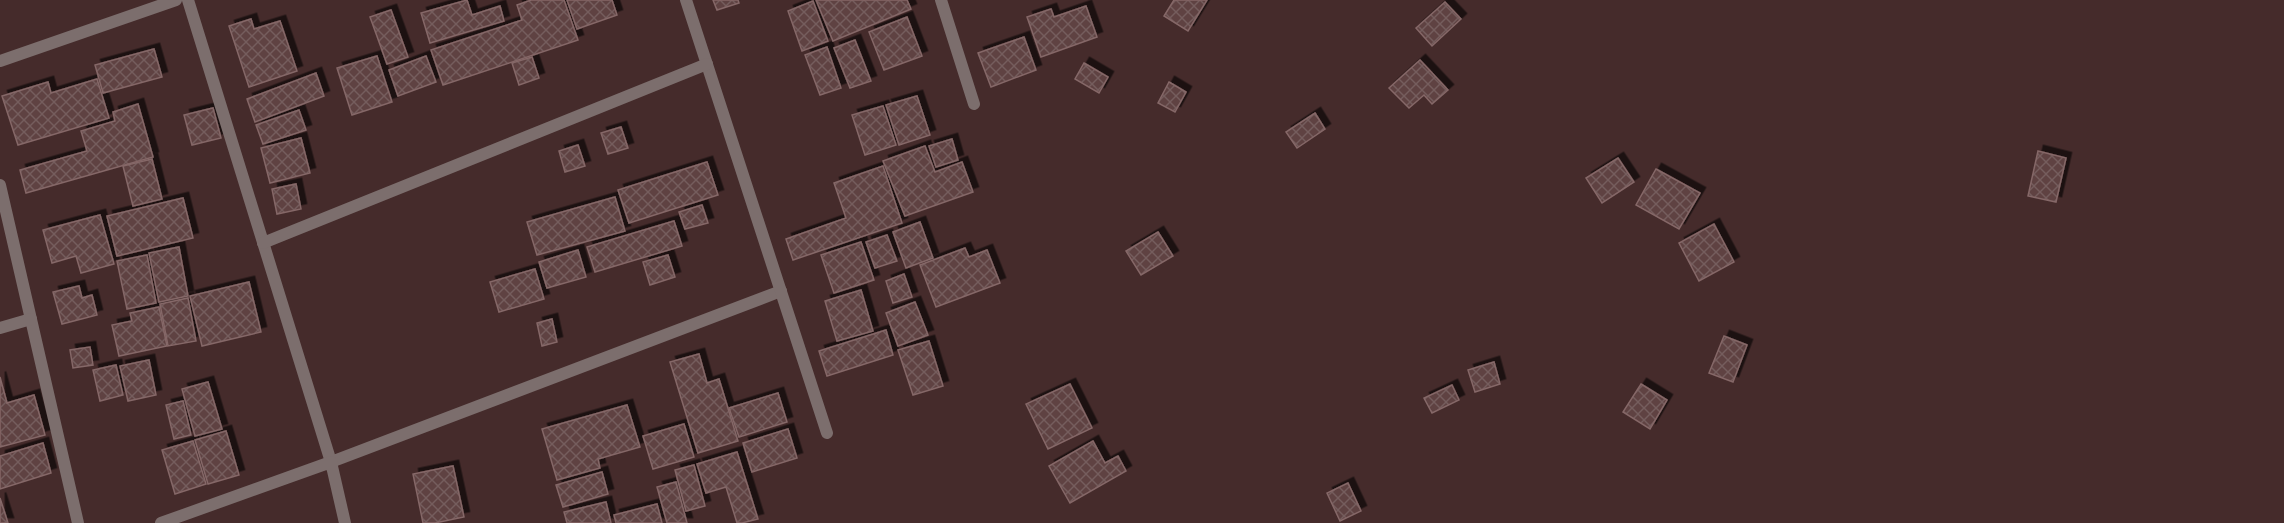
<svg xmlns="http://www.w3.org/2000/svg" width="2284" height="523" font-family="Quicksand,sans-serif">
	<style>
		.building { fill: url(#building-cross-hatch); stroke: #856767; stroke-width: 1.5; filter: url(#shadow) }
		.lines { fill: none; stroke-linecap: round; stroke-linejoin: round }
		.minor { stroke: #7c6e6d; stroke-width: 12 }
	</style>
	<defs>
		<pattern id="building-cross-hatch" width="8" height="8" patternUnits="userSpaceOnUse" patternTransform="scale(1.5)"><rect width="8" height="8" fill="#5e4242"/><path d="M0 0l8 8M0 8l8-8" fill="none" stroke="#755d5d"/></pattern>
		<filter id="shadow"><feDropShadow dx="5.5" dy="-5.5" stdDeviation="0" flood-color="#0009"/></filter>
	</defs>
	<rect width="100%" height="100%" fill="#452b2b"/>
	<!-- building -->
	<g class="building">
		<polygon points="467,0 472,15 500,6 504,21 430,43 421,13"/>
		<polygon points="531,0 564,0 578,40 443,85 431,50 522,20 517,5"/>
		<polygon points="567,0 612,0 617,15 577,29"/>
		<polygon points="713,0 738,0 739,3 717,10"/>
		<polygon points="816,0 907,0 911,9 833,41"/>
		<polygon points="1174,0 1207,0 1188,31 1164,16"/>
		<polygon points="813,1 828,41 802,51 788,11"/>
		<polygon points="1445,2 1461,19 1432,46 1416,28"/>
		<polygon points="1086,6 1097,37 1041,57 1027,17 1051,9 1054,17"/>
		<polygon points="391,10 408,57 387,64 370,17"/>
		<polygon points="907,17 922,56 884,70 869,32"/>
		<polygon points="251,19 254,29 280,21 297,71 249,87 229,26"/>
		<polygon points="1024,37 1036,70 991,87 978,53"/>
		<polygon points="855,40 871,81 850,88 834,48"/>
		<polygon points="827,47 841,88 820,95 805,55"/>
		<polygon points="154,49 162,77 103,93 95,65"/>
		<polygon points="377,56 392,102 352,115 337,68"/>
		<polygon points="426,56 436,82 398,96 389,70"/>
		<polygon points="532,57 539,78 519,85 512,63"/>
		<polygon points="1420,60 1448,90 1432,104 1424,95 1409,108 1389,88"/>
		<polygon points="1084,63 1108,77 1099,93 1075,79"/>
		<polygon points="316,73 324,96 255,122 247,99"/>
		<polygon points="97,79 109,118 18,145 2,96 48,82 51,93"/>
		<polygon points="1169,82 1186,92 1175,112 1158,103"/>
		<polygon points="917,96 930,135 899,145 886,105"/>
		<polygon points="138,104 153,157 26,193 20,170 87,151 81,131 115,121 113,112"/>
		<polygon points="883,106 896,145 865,155 852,115"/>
		<polygon points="213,108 221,138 192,145 184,115"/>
		<polygon points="299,110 306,130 263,144 256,125"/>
		<polygon points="1315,113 1325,129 1297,148 1286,132"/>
		<polygon points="621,127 628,148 608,154 601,133"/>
		<polygon points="301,138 310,173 270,183 261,148"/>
		<polygon points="952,139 958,160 936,167 929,146"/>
		<polygon points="578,145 585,166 565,172 559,151"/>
		<polygon points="925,146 935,172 962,162 973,192 905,216 883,161"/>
		<polygon points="2038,151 2066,158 2056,202 2028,196"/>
		<polygon points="1618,158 1634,182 1602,203 1586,178"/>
		<polygon points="152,159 162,199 133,206 123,166"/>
		<polygon points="707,162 718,195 629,223 618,190"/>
		<polygon points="883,166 902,223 793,260 786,239 846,218 834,183"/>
		<polygon points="1656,169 1700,193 1679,229 1636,205"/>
		<polygon points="296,184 301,209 277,214 272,189"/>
		<polygon points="615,197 625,231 537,255 527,222"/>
		<polygon points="183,198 193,238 117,256 107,216"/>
		<polygon points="702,205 708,223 685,229 679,212"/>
		<polygon points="100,215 114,264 81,273 76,256 52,263 43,230"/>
		<polygon points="674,221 682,246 595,272 587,247"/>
		<polygon points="920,222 933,258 906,268 893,232"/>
		<polygon points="1714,224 1734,262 1699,281 1679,243"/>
		<polygon points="1158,232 1173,256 1141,275 1126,251"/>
		<polygon points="887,235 897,261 875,268 866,242"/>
		<polygon points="861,242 874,280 834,293 821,255"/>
		<polygon points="179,247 188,296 159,302 149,253"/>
		<polygon points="965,248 969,257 987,250 1000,283 936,307 920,265"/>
		<polygon points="578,250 586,277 547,288 539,262"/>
		<polygon points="147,255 156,303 127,309 117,261"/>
		<polygon points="668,255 675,277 650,285 643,262"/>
		<polygon points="535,269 544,299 499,312 490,282"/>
		<polygon points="904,274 912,297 893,303 886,281"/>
		<polygon points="249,282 261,332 202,346 190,296"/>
		<polygon points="79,286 82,298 92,295 97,315 62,324 53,292"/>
		<polygon points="861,290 873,331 837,341 825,301"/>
		<polygon points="188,298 196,341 168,346 160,304"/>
		<polygon points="915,302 928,335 898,346 886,313"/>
		<polygon points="159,307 167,346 119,356 112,325 132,321 130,313"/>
		<polygon points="552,319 557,342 542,346 537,323"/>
		<polygon points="886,330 893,355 827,376 819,351"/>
		<polygon points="1724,336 1747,345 1733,382 1709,373"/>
		<polygon points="929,341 943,386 913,395 898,350"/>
		<polygon points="90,347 93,365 73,368 70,350"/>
		<polygon points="699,354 707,383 719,379 738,441 698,453 670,362"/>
		<polygon points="149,360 156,395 128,401 120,366"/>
		<polygon points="1494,362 1500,384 1475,392 1468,370"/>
		<polygon points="116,365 123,395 100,401 93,370"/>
		<polygon points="0,377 7,403 34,395 45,435 0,447"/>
		<polygon points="208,382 222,429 195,436 182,389"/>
		<polygon points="1070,384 1092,428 1048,449 1026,404"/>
		<polygon points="1641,384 1667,400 1650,429 1623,412"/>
		<polygon points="1452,385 1459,400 1432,413 1424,398"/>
		<polygon points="778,393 787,422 739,437 729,408"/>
		<polygon points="183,401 191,435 174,439 166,405"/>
		<polygon points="627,405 640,447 598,459 600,468 557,480 542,429"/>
		<polygon points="684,424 694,457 653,469 643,436"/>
		<polygon points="788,429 797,458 752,472 743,443"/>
		<polygon points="226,431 239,475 208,484 195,440"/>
		<polygon points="193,441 206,484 175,494 162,450"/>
		<polygon points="1093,441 1105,463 1118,456 1126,471 1070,503 1049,466"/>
		<polygon points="43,443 51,473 0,489 0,456"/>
		<polygon points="737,452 758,519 742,523 737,523 726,487 706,493 697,464"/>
		<polygon points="694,465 705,506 686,511 675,470"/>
		<polygon points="453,466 464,517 435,523 423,523 413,474"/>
		<polygon points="602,472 608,494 563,507 556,485"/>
		<polygon points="676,482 687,523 667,523 657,487"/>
		<polygon points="1348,483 1361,511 1340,521 1327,493"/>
		<polygon points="0,498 8,523 0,523"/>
		<polygon points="606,502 611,523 567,523 564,512"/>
		<polygon points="657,504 662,523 616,523 614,515"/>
	</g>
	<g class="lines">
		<!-- minor -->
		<g class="minor">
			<polyline points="188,0 331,462 781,291"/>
			<polyline points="686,0 827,433"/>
			<polyline points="941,0 974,104"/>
			<polyline points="0,61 176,0"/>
			<polyline points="0,185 78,523"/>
			<polyline points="263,243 707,64"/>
			<polyline points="0,328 31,319"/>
			<polyline points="161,523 331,462 345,523"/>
		</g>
	</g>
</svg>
